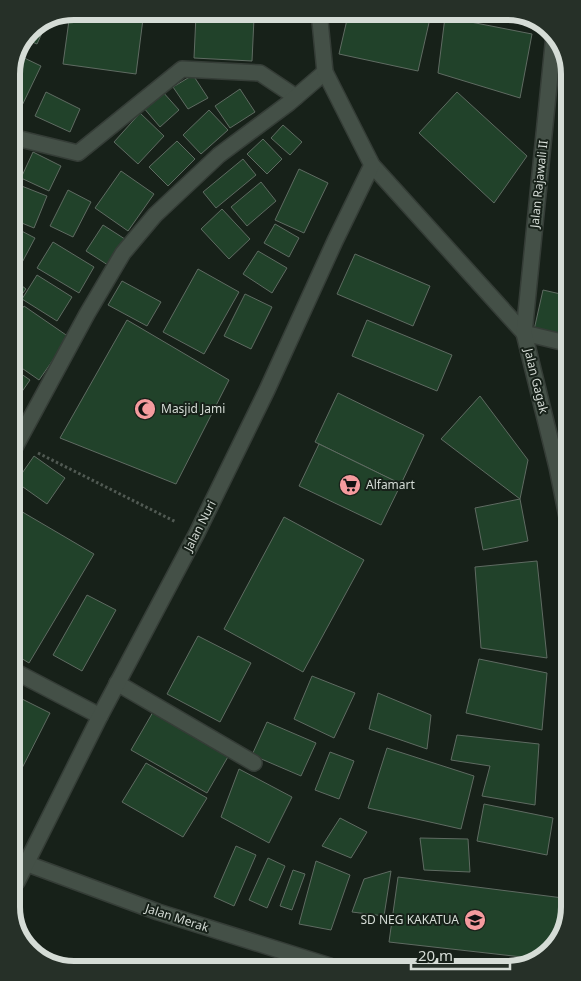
<svg xmlns="http://www.w3.org/2000/svg" width="581" height="981" font-family="'Noto Sans',sans-serif">
	<style>
		.building { fill: #21422a; stroke: #5f6b62 }
		.lines { fill: none; stroke-linecap: round; stroke-linejoin: round }
		.lane-casing { stroke: #353d37; stroke-width: 18 }
		.street-casing { stroke: #353d37; stroke-width: 18 }
		.secondary-casing { stroke: #353d37; stroke-width: 18 }
		.path { stroke: #515a53; stroke-width: 3; stroke-dasharray: 2.5 2.5; stroke-linecap: butt }
		.lane { stroke: #445047; stroke-width: 15 }
		.street { stroke: #445047; stroke-width: 15 }
		.secondary { stroke: #445047; stroke-width: 15 }
		.labels { text-anchor: middle; stroke-width: 4; stroke-linejoin: round; paint-order: stroke }
		.street-label { font-size: 12px; fill: #d5dcd6; stroke: #172119 }
		.poi-label { font-size: 12px; fill: #d5dcd6; stroke: #172119; text-anchor: start }
		.rim { fill: none; stroke: #d5dcd6; stroke-width: 6 }
	</style>
	<rect width="100%" height="100%" fill="#172119"/>
	<!-- building -->
	<g class="building">
		<polygon points="74,11 144,11 136,74 63,64 70,13"/>
		<polygon points="349,11 421,11 431,14 418,71 339,54"/>
		<polygon points="196,15 254,18 252,61 194,58"/>
		<polygon points="445,17 532,34 520,98 438,73"/>
		<polygon points="47,22 37,44 25,39 30,29"/>
		<polygon points="18,55 41,66 17,116 12,114 11,70"/>
		<polygon points="193,75 208,98 188,109 173,87"/>
		<polygon points="240,89 255,112 230,128 215,106"/>
		<polygon points="162,91 179,110 160,127 143,107"/>
		<polygon points="46,92 80,109 70,132 35,116"/>
		<polygon points="457,92 527,156 494,203 419,133"/>
		<polygon points="209,110 228,130 201,154 183,135"/>
		<polygon points="140,113 164,136 138,164 114,142"/>
		<polygon points="283,125 302,142 290,155 271,138"/>
		<polygon points="263,139 282,159 267,174 247,154"/>
		<polygon points="177,141 195,159 168,186 149,167"/>
		<polygon points="12,149 20,153 12,169"/>
		<polygon points="33,152 61,166 49,191 21,178"/>
		<polygon points="243,159 256,175 216,208 203,192"/>
		<polygon points="299,169 328,183 304,233 275,220"/>
		<polygon points="121,171 154,194 128,231 95,208"/>
		<polygon points="261,182 276,201 247,226 231,207"/>
		<polygon points="14,183 47,196 34,228 12,219 12,187"/>
		<polygon points="68,190 91,202 73,237 50,226"/>
		<polygon points="222,209 250,239 229,259 201,229"/>
		<polygon points="275,224 299,238 289,257 264,243"/>
		<polygon points="103,225 128,241 111,267 86,251"/>
		<polygon points="12,226 35,238 17,272 13,270"/>
		<polygon points="53,242 94,267 79,293 37,268"/>
		<polygon points="258,251 287,268 272,293 243,274"/>
		<polygon points="355,254 430,286 413,326 337,294"/>
		<polygon points="198,269 239,292 204,354 163,332"/>
		<polygon points="37,275 72,297 57,321 22,299"/>
		<polygon points="13,279 26,289 13,306"/>
		<polygon points="122,281 161,302 147,326 108,305"/>
		<polygon points="543,290 565,295 566,337 534,330"/>
		<polygon points="245,294 272,307 251,349 224,336"/>
		<polygon points="24,306 69,337 39,380 13,362 13,321"/>
		<polygon points="127,320 229,380 176,484 60,438"/>
		<polygon points="367,320 452,355 437,391 352,356"/>
		<polygon points="14,369 30,380 14,403"/>
		<polygon points="338,393 424,435 401,484 315,442"/>
		<polygon points="480,396 528,460 520,499 441,439"/>
		<polygon points="319,444 401,484 381,525 299,486"/>
		<polygon points="34,456 65,478 47,504 16,482"/>
		<polygon points="520,499 528,541 483,550 475,508"/>
		<polygon points="19,510 94,554 29,663 16,655 15,518"/>
		<polygon points="284,517 364,560 303,672 224,629"/>
		<polygon points="537,561 547,658 481,648 475,567"/>
		<polygon points="87,595 116,610 82,671 53,655"/>
		<polygon points="198,636 251,663 220,722 167,694"/>
		<polygon points="479,659 547,673 542,730 466,713"/>
		<polygon points="312,676 355,693 334,738 294,719"/>
		<polygon points="378,693 431,715 427,749 369,729"/>
		<polygon points="16,696 50,713 16,780"/>
		<polygon points="153,712 229,755 207,793 131,750"/>
		<polygon points="267,722 316,743 301,776 252,755"/>
		<polygon points="457,735 539,744 535,805 482,796 490,766 451,760"/>
		<polygon points="387,748 474,776 461,829 368,808"/>
		<polygon points="330,752 354,761 339,799 315,790"/>
		<polygon points="146,763 207,798 183,837 122,802"/>
		<polygon points="239,769 292,797 269,843 221,817"/>
		<polygon points="484,804 553,818 547,855 477,841"/>
		<polygon points="340,818 367,832 351,858 322,846"/>
		<polygon points="420,838 468,839 470,872 424,870"/>
		<polygon points="236,846 256,855 234,906 214,897"/>
		<polygon points="268,858 285,866 267,908 249,900"/>
		<polygon points="316,861 350,875 331,930 299,924"/>
		<polygon points="293,870 305,874 292,910 280,906"/>
		<polygon points="391,871 384,916 352,912 364,879"/>
		<polygon points="398,877 563,898 553,947 540,959 389,942"/>
	</g>
	<g class="lines">
		<!-- lane casing -->
		<g class="lane-casing">
			<polyline id="lane" points="117,683 254,763"/>
		</g>
		<!-- street casing -->
		<g class="street-casing">
			<g id="street">
				<polyline points="12,137 78,153 182,69 260,73 296,97"/>
				<polyline points="524,333 566,343"/>
				<polyline points="14,449 87,314 123,253 155,215 219,155 289,103 325,72"/>
				<polyline points="16,672 100,716"/>
				<polyline points="17,860 158,912 330,966"/>
			</g>
		</g>
		<!-- secondary casing -->
		<g class="secondary-casing">
			<g id="secondary">
				<polyline points="319,11 325,72 372,165 524,333"/>
				<polyline points="554,35 524,333 557,467 567,517"/>
				<polyline points="17,882 100,716 197,533 267,390 335,241 372,165"/>
			</g>
		</g>
		<!-- path -->
		<polyline class="path" points="38,453 176,522"/>
		<!-- lane -->
		<use href="#lane" class="lane"/>
		<!-- street -->
		<use href="#street" class="street"/>
		<!-- secondary -->
		<use href="#secondary" class="secondary"/>
	</g>
	<!-- icons -->
	<defs>
		<g id="mosque-disc" transform="scale(1.125)"><circle r="9.5" fill="#f59b9e" stroke="#172119"/><path d="M3.5-4.9A6 6 0 1 0 3.5 4.9A5 5 0 1 1 3.5-4.9Z" fill="#111"/></g>
		<g id="supermarket-disc" transform="scale(1.125)"><circle r="9.5" fill="#f59b9e" stroke="#172119"/><path d="M-6-5.5h2.5l.6 2H6L4.5 2H-2.5L-4.4-4H-6ZM-1.5 3.2a1.3 1.3 0 1 0 .1 0ZM3 3.2a1.3 1.3 0 1 0 .1 0Z" fill="#111"/></g>
		<g id="school-disc" transform="scale(1.125)"><circle r="9.5" fill="#f59b9e" stroke="#172119"/><path d="M0-5L7-2L0 1L-7-2ZM-4 1L0 2.5L4 1V4Q0 6-4 4Z" fill="#111"/></g>
	</defs>
	<g fill-rule="evenodd">
		<use href="#mosque-disc" x="145" y="409"/>
		<use href="#supermarket-disc" x="350" y="485"/>
		<use href="#school-disc" x="475" y="920"/>
	</g>
	<g class="labels">
		<!-- street labels -->
		<g class="street-label">
			<text transform="translate(539 184) rotate(-84)" y="4">Jalan Rajawali II</text>
			<text transform="translate(536 381) rotate(76)" y="4">Jalan Gagak</text>
			<text transform="translate(200 526) rotate(-63)" y="4">Jalan Nuri</text>
			<text transform="translate(177 918) rotate(18)" y="4">Jalan Merak</text>
		</g>
		<!-- poi labels -->
		<g class="poi-label">
			<text x="161" y="413">Masjid Jami</text>
			<text x="366" y="489">Alfamart</text>
			<text x="459" y="924" text-anchor="end">SD NEG KAKATUA</text>
		</g>
	</g>
	<!-- crop -->
	<path d="M0 0H581V981H0ZM74 20H507A54 54 0 0 1 561 74V907A54 54 0 0 1 507 961H74A54 54 0 0 1 20 907V74A54 54 0 0 1 74 20Z" fill="#263028" fill-rule="evenodd"/>
	<path class="rim" d="M74 20H507A54 54 0 0 1 561 74V907A54 54 0 0 1 507 961H74A54 54 0 0 1 20 907V74A54 54 0 0 1 74 20Z"/>
	<!-- scale -->
	<path d="M411 961v8h99v-8" fill="none" stroke="#d5dcd6" stroke-width="2.5"/>
	<text x="418" y="961" font-size="15" fill="#d5dcd6" stroke="#172119" stroke-width="4" paint-order="stroke">20 m</text>
</svg>
